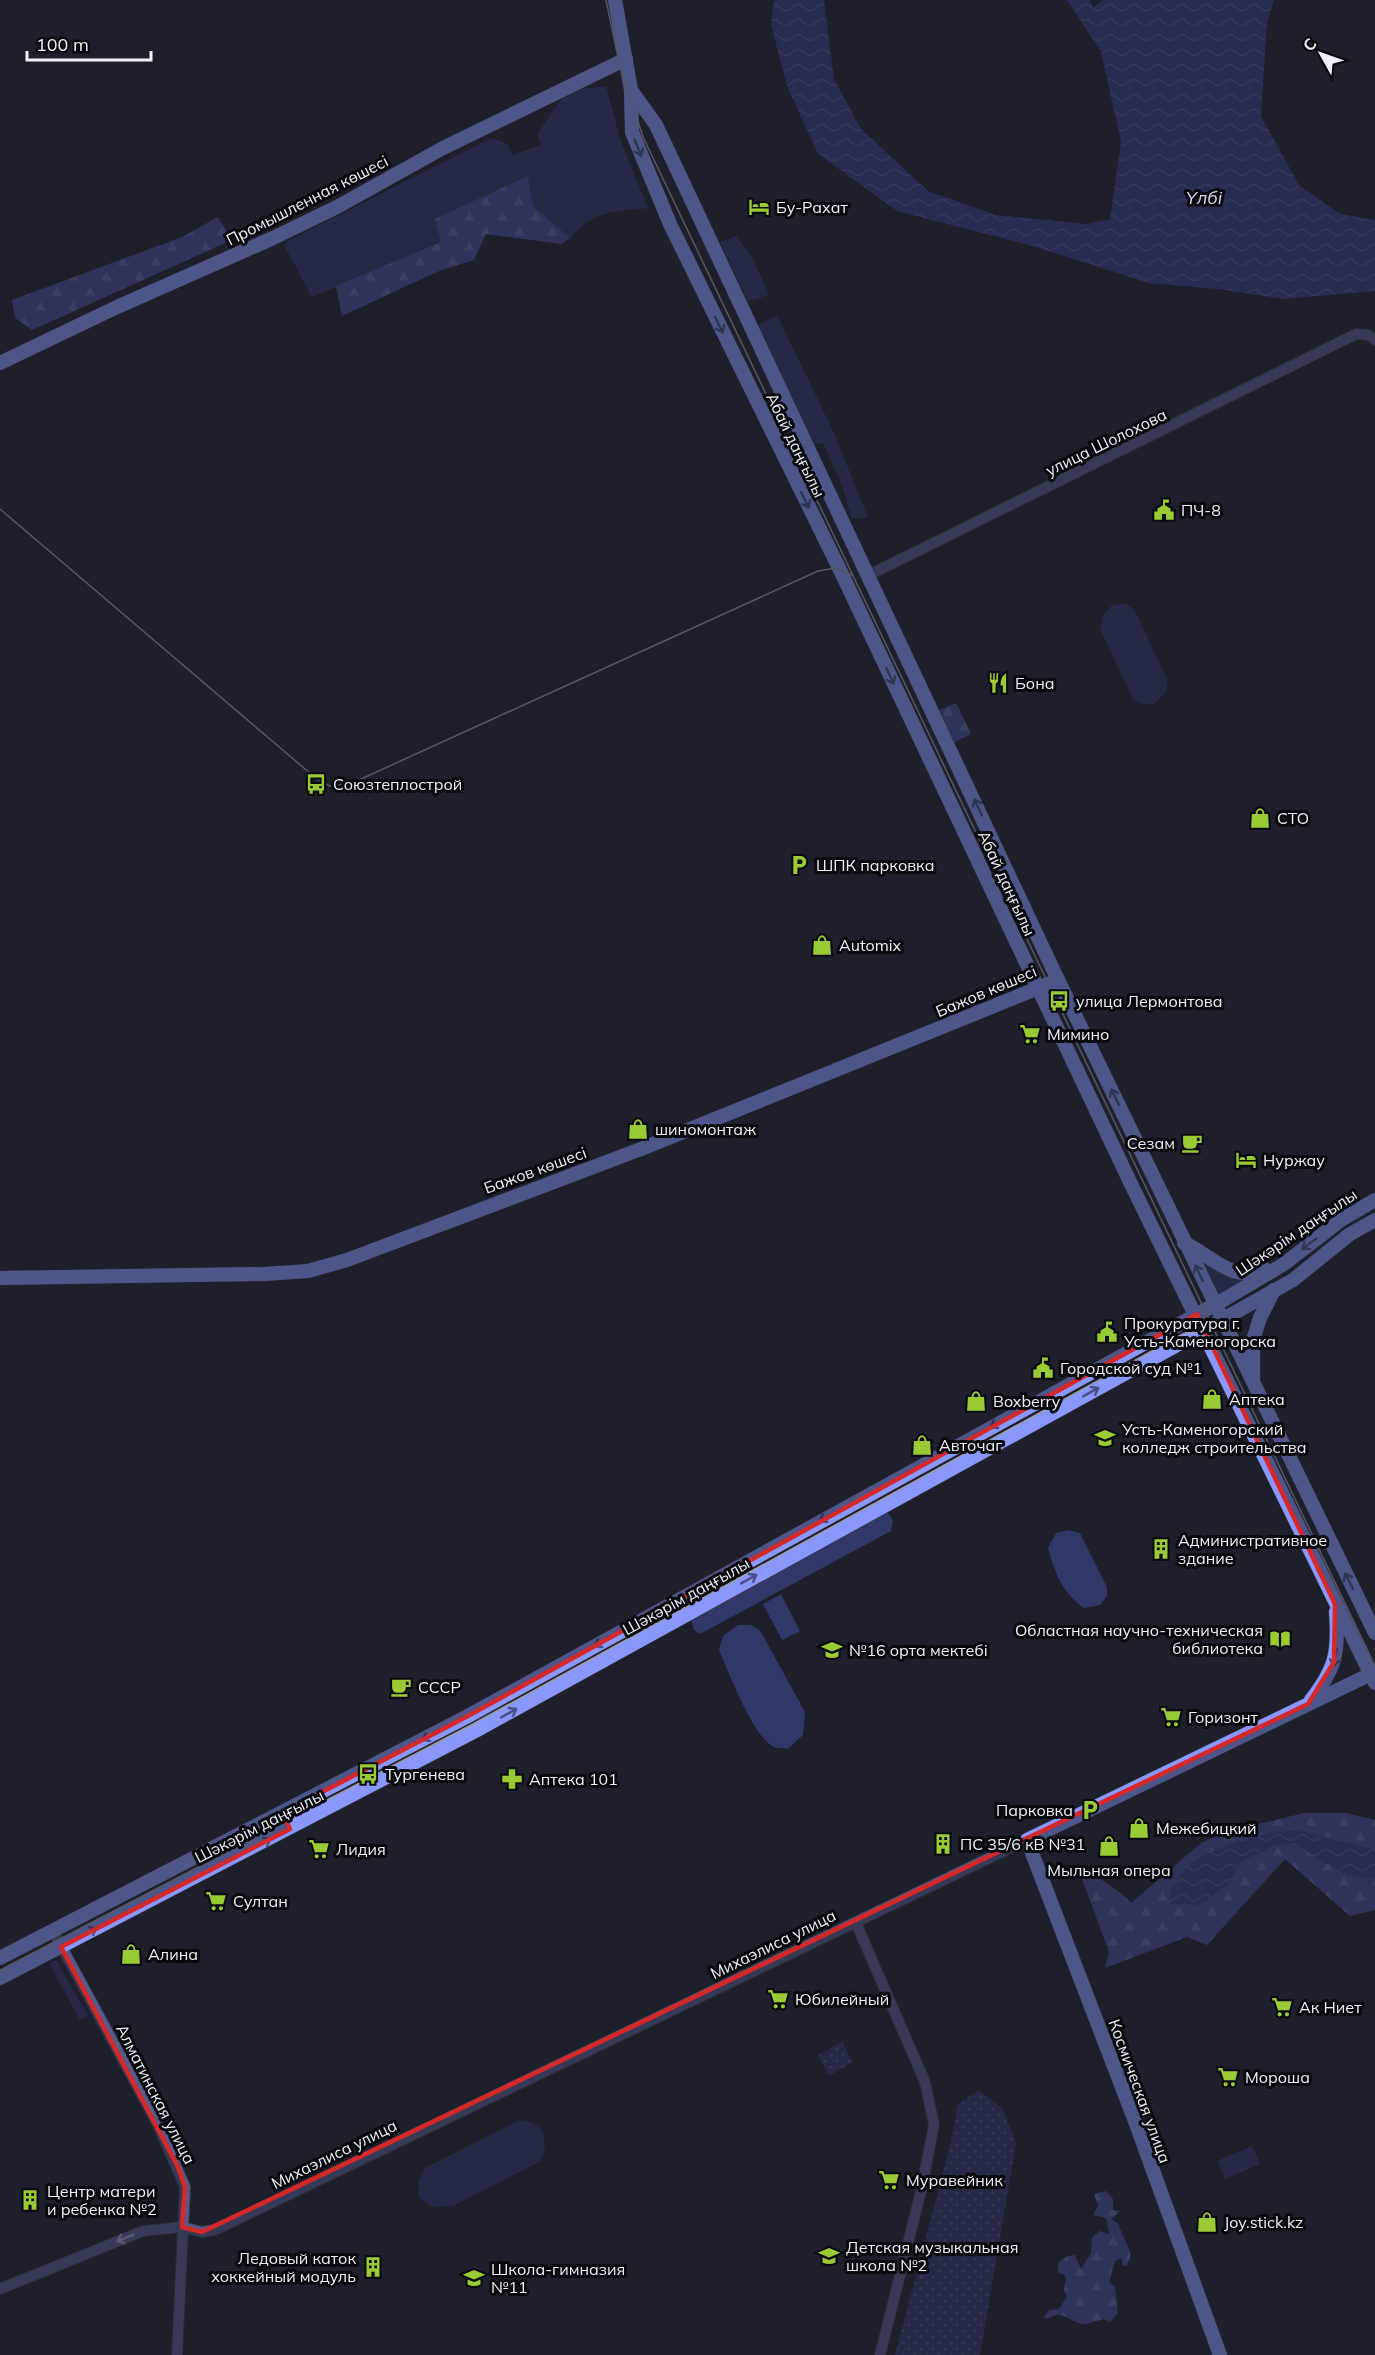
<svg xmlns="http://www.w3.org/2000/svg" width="1375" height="2355" font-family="Mulish,sans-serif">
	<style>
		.grass { fill: #313769 }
		.forest { fill: url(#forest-firs) }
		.park { fill: url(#park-dots) }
		.water { fill: url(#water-waves) }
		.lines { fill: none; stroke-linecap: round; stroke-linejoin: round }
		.minor-casing { stroke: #3a3c47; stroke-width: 12 }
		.major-casing { stroke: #3a3c47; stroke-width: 15 }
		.minor { stroke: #555c8d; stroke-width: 10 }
		.major { stroke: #8a97fd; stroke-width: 14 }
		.tram { stroke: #9a9ca5; stroke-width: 1.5 }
		.oneway { stroke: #4a5086 }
		.oneway2 { stroke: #a2a6c2 }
		.marked { fill: none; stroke: #d62828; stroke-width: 4.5; stroke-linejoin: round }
		.labels { text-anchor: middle; stroke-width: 6; stroke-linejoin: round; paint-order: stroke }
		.street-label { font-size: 16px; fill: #eef0f8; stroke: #090a0e }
		.poi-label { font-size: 16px; fill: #eef0f8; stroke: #090a0e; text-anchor: start }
		.water-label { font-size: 18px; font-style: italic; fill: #d6daef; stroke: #090a0e }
	</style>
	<defs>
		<pattern id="forest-firs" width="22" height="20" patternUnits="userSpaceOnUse" patternTransform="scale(1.5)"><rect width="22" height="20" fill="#464d95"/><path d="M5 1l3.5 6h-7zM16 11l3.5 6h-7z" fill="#6167a5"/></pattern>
		<pattern id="park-dots" width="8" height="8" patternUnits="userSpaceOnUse" patternTransform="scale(1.5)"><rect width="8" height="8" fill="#313769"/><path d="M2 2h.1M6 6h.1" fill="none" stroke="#4f547f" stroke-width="1.8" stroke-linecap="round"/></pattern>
		<pattern id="water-waves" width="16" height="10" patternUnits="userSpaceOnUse" patternTransform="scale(1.5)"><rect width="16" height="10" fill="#373c82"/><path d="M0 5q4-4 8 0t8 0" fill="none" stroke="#545894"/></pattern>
	</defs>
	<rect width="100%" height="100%" fill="#1d1f2a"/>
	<!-- grass -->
	<g class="grass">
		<path d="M606 86 621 142 648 208C614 212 593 210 570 238L533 206 528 177 441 242 312 297 284 245 288 241 491 138 508 144 512 155 541 145 537 134C545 124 560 97 569 93 579 88 595 88 606 86Z"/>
		<polygon points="736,236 752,257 769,295 748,301 720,242"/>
		<polygon points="777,315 833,431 868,517 852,519 842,486 823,443 814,444 757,326"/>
		<polygon points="1126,604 1134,609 1167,679 1167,691 1154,704 1142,704 1133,699 1101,631 1102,617 1112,605"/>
		<polygon points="1201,1258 1252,1278 1219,1295"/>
		<polygon points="886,1510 893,1520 891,1531 700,1634 694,1630 691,1620"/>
		<path d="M1069 1530 1080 1533 1107 1587V1596L1100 1605 1084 1608C1062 1593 1055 1573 1048 1548L1056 1533Z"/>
		<polygon points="781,1594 800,1631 782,1640 763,1604"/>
		<path d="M738 1625H751L760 1630 805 1712 803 1735 788 1749C784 1748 777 1749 774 1747 754 1739 728 1671 719 1650L723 1636Z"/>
		<polygon points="56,1960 88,2015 80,2020 49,1963"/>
		<polygon points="520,2120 532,2122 543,2131 545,2152 539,2162 453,2206 432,2207 419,2197 418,2182 425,2168"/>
		<polygon points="1252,2146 1260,2164 1225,2179 1217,2161"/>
	</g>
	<!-- forest -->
	<g class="forest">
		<polygon points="528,176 533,206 570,238 562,244 486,234 474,260 439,271 342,316 336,286 441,242 435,219"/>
		<polygon points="218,217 232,240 32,330 15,318 12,300 182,237"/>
		<polygon points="956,703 971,734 951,744 937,711"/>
		<path d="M1304 1813H1346L1375 1820V1910L1350 1916 1285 1859 1207 1945 1187 1937 1105 1968 1109 1952 1082 1879 1095 1873C1108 1888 1118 1887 1131 1903L1201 1843 1225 1832Z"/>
		<path d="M1106 2191 1113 2199V2210L1120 2211 1112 2219 1118 2224 1131 2254 1127 2266H1123L1121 2258 1115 2261 1109 2282 1115 2287 1118 2313 1110 2322 1104 2319C1098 2320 1090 2324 1084 2324 1069 2323 1063 2308 1047 2319L1044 2317 1049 2310 1059 2309 1067 2296 1064 2291 1066 2278 1063 2274 1058 2273V2263L1067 2256 1075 2255 1081 2269 1091 2253 1092 2237 1100 2231 1109 2234 1106 2218 1093 2215 1098 2206 1094 2194Z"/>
	</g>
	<!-- park -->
	<g class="park">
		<polygon points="842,2042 853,2062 829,2076 818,2055"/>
		<polygon points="979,2090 1003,2109 1016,2144 980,2355 895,2355 950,2146 958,2104"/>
	</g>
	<!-- water -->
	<g class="water">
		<polygon points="774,0 824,0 834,79 861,129 928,191 996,215 1087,224 1110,219 1121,142 1101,52 1067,0 1090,0 1093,8 1103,0 1274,0 1267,23 1261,116 1299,185 1340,214 1375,220 1375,291 1284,299 1218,289 1148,283 1036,247 897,211 818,154 787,86 771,25"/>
		<path d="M1298 1830 1370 1848 1375 1852V1878C1354 1884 1311 1856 1295 1843L1274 1846 1241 1862 1228 1885 1200 1905 1170 1904C1167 1863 1227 1843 1260 1835 1272 1832 1286 1832 1298 1830Z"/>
	</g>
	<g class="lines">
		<!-- minor casing -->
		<g class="minor-casing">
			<g id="minor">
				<polyline points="869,575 1356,334 1369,335 1375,340"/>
				<polyline points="856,1923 925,2082 934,2125 921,2191 880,2355"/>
				<polyline points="53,1931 158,2125 185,2187 177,2355"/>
				<polyline points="0,2289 143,2231 182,2227 202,2232 215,2230 1027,1840"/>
			</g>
		</g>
		<!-- major casing -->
		<g class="major-casing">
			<g id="major">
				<polyline points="615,0 631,90 632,132 670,224 841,572 1131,1184 1375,1683"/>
				<polyline points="631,90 656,125 1058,980 1375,1633"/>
				<polyline points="0,363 117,307 271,239 337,207 443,148 626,59"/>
				<path d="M1184 1243C1213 1256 1232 1284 1265 1269"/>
				<polyline points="0,1278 264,1274 308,1271 347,1260 641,1149 1058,980"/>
				<polyline points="1253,1380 1253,1340 1260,1318 1274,1290"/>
				<path d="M1311 1700C1336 1668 1339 1652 1336 1612"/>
				<polyline points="0,1958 468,1716 1225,1299 1284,1264 1341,1220 1375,1200"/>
				<polyline points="0,1978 477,1730 1204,1330 1293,1280 1350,1234 1375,1220"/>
				<polyline points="1220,2355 1135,2121 1027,1840 1375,1672"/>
			</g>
		</g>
		<!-- minor -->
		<use href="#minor" class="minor"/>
		<!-- major -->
		<use href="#major" class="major"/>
		<!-- tram -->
		<g class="tram">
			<polyline points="606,0 619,62 643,137 1375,1666"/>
			<polyline points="0,509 318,780 330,786 350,784 818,571 836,568 852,575"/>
			<polyline points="0,1970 473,1724 1183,1334 1201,1330 1215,1340"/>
		</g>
	</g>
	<!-- one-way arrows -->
	<defs><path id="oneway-shaft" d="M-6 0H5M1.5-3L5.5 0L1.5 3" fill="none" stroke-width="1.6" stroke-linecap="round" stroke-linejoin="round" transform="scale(1.5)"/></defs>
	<g class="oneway">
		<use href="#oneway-shaft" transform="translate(638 148) rotate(68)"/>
		<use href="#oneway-shaft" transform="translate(719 325) rotate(64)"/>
		<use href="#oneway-shaft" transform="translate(805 500) rotate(64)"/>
		<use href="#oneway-shaft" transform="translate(890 676) rotate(65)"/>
		<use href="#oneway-shaft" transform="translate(978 807) rotate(-115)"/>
		<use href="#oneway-shaft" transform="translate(1115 1097) rotate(-116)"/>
		<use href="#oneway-shaft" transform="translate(1309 1244) rotate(143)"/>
		<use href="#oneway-shaft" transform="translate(1199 1273) rotate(-115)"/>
		<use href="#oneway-shaft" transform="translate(1091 1392) rotate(-29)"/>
		<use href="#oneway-shaft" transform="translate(998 1423) rotate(151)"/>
		<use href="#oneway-shaft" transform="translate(827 1517) rotate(151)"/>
		<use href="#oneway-shaft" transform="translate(749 1579) rotate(-29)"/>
		<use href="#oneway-shaft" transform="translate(1349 1581) rotate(-116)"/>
		<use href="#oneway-shaft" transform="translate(602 1642) rotate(151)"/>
		<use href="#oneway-shaft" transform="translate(1335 1658) rotate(103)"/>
		<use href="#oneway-shaft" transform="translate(509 1713) rotate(-29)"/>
		<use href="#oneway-shaft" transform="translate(430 1736) rotate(153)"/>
		<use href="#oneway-shaft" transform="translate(263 1843) rotate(-27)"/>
		<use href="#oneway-shaft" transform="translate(89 1932) rotate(-27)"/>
	</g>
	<use class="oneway2" href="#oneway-shaft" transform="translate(125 2238) rotate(158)"/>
	<!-- marked area -->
	<path d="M0 0H1375V2355H0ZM1197 1314 1335 1604 1334 1662 1308 1704 202 2232 182 2227 185 2187 178 2167 61 1947 290 1829 282 1813 468 1716Z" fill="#1d1f2a" fill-opacity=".55" fill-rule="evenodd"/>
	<path class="marked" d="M1197 1314 1335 1604 1334 1662 1308 1704 202 2232 182 2227 185 2187 178 2167 61 1947 290 1829 282 1813 468 1716Z"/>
	<!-- icons -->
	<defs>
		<g id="hotel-bare" transform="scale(1.62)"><path d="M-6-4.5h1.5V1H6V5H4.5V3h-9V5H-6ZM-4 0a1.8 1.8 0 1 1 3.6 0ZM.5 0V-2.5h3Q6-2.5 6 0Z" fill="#9acb35" stroke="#090a0e" stroke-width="2.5" paint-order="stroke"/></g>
		<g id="civic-bare" transform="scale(1.62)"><path d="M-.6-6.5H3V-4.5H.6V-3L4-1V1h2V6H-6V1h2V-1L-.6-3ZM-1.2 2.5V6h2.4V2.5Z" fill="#9acb35" stroke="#090a0e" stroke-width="2.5" paint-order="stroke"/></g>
		<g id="restaurant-bare" transform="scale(1.62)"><path d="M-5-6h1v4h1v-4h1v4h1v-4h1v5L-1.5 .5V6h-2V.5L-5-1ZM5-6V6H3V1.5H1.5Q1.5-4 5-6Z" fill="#9acb35" stroke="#090a0e" stroke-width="2.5" paint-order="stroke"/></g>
		<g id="bus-bare" transform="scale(1.62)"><path d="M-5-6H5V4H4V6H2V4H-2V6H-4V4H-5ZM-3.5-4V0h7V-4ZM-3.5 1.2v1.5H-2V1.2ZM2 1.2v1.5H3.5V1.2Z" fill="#9acb35" stroke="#090a0e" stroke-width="2.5" paint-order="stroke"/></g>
		<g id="shop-bare" transform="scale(1.62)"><path d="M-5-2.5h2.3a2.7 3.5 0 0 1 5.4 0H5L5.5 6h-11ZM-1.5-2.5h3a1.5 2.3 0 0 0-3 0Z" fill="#9acb35" stroke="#090a0e" stroke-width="2.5" paint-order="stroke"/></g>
		<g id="parking-bare" transform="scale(1.62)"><path d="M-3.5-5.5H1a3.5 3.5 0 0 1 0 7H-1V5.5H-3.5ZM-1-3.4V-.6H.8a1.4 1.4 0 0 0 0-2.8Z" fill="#9acb35" stroke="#090a0e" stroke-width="2.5" paint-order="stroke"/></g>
		<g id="supermarket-bare" transform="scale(1.62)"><path d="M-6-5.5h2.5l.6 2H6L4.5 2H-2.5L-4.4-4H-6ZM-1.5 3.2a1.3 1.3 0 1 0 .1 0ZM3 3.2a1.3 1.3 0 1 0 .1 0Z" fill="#9acb35" stroke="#090a0e" stroke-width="2.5" paint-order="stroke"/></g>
		<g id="cafe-bare" transform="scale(1.62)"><path d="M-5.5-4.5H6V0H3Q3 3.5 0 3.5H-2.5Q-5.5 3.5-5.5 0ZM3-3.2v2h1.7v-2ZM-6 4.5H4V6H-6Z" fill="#9acb35" stroke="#090a0e" stroke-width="2.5" paint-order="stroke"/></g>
		<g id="university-bare" transform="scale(1.62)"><path d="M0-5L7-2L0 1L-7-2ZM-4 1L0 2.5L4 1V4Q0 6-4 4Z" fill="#9acb35" stroke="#090a0e" stroke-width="2.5" paint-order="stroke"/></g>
		<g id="building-bare" transform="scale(1.62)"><path d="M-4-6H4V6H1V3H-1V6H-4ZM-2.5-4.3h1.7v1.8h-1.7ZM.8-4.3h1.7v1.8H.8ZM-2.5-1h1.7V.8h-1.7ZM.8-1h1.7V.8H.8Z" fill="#9acb35" stroke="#090a0e" stroke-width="2.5" paint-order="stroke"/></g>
		<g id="library-bare" transform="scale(1.62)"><path d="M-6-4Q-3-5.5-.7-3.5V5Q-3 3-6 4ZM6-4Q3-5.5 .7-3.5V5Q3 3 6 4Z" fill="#9acb35" stroke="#090a0e" stroke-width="2.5" paint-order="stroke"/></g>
		<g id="school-bare" transform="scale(1.62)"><path d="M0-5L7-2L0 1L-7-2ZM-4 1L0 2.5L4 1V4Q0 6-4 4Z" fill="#9acb35" stroke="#090a0e" stroke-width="2.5" paint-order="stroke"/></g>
		<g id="pharmacy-bare" transform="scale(1.62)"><path d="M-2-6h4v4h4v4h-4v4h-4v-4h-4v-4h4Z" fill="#9acb35" stroke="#090a0e" stroke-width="2.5" paint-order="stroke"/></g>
	</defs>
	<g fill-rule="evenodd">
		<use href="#hotel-bare" x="759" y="207"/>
		<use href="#civic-bare" x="1164" y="510"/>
		<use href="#restaurant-bare" x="998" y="683"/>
		<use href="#bus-bare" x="316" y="784"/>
		<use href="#shop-bare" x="1260" y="818"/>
		<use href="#parking-bare" x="799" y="865"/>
		<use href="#shop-bare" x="822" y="945"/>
		<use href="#bus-bare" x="1059" y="1001"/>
		<use href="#supermarket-bare" x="1030" y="1034"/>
		<use href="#shop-bare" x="638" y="1129"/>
		<use href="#cafe-bare" x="1192" y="1143"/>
		<use href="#hotel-bare" x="1246" y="1160"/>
		<use href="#civic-bare" x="1107" y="1332"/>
		<use href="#civic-bare" x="1043" y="1368"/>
		<use href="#shop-bare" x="1212" y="1399"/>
		<use href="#shop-bare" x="976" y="1401"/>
		<use href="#university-bare" x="1105" y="1438"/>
		<use href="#shop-bare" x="922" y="1445"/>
		<use href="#building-bare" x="1161" y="1549"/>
		<use href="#library-bare" x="1280" y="1639"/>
		<use href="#school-bare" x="832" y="1650"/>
		<use href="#cafe-bare" x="401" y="1687"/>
		<use href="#supermarket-bare" x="1171" y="1717"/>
		<use href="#bus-bare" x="368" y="1774"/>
		<use href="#pharmacy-bare" x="512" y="1779"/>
		<use href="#parking-bare" x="1090" y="1810"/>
		<use href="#shop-bare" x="1139" y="1828"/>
		<use href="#building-bare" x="943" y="1844"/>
		<use href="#shop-bare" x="1109" y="1846"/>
		<use href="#supermarket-bare" x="319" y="1849"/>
		<use href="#supermarket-bare" x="216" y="1901"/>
		<use href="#shop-bare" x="131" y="1954"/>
		<use href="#supermarket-bare" x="778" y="1999"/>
		<use href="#supermarket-bare" x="1282" y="2007"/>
		<use href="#supermarket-bare" x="1228" y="2077"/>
		<use href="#supermarket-bare" x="889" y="2180"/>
		<use href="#building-bare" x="30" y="2200"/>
		<use href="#shop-bare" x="1207" y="2222"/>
		<use href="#school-bare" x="829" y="2256"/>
		<use href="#building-bare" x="373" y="2267"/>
		<use href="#school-bare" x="474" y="2278"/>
	</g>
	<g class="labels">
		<!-- street labels -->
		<g class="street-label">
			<text transform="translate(307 200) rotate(-27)" y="6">Промышленная көшесі</text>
			<text transform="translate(1106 442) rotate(-26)" y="6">улица Шолохова</text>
			<text transform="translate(796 445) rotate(64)" y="6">Абай даңғылы</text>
			<text transform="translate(1007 883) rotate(65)" y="6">Абай даңғылы</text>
			<text transform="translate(986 991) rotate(-23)" y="6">Бажов көшесі</text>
			<text transform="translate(535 1170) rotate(-20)" y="6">Бажов көшесі</text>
			<text transform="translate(1296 1232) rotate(-34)" y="6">Шәкәрім даңғылы</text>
			<text transform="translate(686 1596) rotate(-29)" y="6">Шәкәрім даңғылы</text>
			<text transform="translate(259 1826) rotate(-27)" y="6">Шәкәрім даңғылы</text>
			<text transform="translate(773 1944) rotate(-26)" y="6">Михаэлиса улица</text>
			<text transform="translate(1140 2091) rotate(70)" y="6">Космическая улица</text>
			<text transform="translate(156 2094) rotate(63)" y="6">Алматинская улица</text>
			<text transform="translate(334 2154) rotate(-26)" y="6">Михаэлиса улица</text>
		</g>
		<!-- poi labels -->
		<g class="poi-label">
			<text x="776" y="213">Бу-Рахат</text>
			<text x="1181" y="516">ПЧ-8</text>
			<text x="1015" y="689">Бона</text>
			<text x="333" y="790">Союзтеплострой</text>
			<text x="1277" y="824">СТО</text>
			<text x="816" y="871">ШПК парковка</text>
			<text x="839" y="951">Automix</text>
			<text x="1076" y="1007">улица Лермонтова</text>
			<text x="1047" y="1040">Мимино</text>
			<text x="655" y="1135">шиномонтаж</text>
			<text x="1175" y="1149" text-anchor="end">Сезам</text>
			<text x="1263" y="1166">Нуржау</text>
			<text x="1124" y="1329">Прокуратура г.<tspan x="1124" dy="18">Усть-Каменогорска</tspan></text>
			<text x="1060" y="1374">Городской суд №1</text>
			<text x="1229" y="1405">Аптека</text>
			<text x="993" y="1407">Boxberry</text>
			<text x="1122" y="1435">Усть-Каменогорский<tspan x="1122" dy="18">колледж строительства</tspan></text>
			<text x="939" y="1451">Авточаг</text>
			<text x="1178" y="1546">Административное<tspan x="1178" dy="18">здание</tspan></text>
			<text x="1263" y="1636" text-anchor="end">Областная научно-техническая<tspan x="1263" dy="18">библиотека</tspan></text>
			<text x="849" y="1656">№16 орта мектебі</text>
			<text x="418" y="1693">СССР</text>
			<text x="1188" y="1723">Горизонт</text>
			<text x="385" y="1780">Тургенева</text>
			<text x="529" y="1785">Аптека 101</text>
			<text x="1073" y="1816" text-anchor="end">Парковка</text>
			<text x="1156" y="1834">Межебицкий</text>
			<text x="960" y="1850">ПС 35/6 кВ №31</text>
			<text x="336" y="1855">Лидия</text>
			<text x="1109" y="1876" text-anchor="middle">Мыльная опера</text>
			<text x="233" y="1907">Султан</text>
			<text x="148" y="1960">Алина</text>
			<text x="795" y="2005">Юбилейный</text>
			<text x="1299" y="2013">Ак Ниет</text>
			<text x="1245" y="2083">Мороша</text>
			<text x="906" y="2186">Муравейник</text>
			<text x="47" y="2197">Центр матери<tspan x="47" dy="18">и ребенка №2</tspan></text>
			<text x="1224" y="2228">Joy.stick.kz</text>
			<text x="846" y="2253">Детская музыкальная<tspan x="846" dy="18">школа №2</tspan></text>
			<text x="356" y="2264" text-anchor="end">Ледовый каток<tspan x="356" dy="18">хоккейный модуль</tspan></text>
			<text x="491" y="2275">Школа-гимназия<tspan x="491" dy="18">№11</tspan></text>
		</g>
		<!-- water labels -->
		<g class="water-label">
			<text x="1204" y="204">Үлбі</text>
		</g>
	</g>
	<!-- north arrow -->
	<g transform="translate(1321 54) rotate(310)" stroke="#090a0e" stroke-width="4.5" paint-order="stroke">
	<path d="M0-4.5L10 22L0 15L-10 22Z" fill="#eef0f8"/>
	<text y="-9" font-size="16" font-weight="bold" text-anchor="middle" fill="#eef0f8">С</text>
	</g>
	<!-- scale -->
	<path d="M27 51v9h124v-9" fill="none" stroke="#eef0f8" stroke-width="3"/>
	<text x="36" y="51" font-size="18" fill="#eef0f8" stroke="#090a0e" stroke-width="4.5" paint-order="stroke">100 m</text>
</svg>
